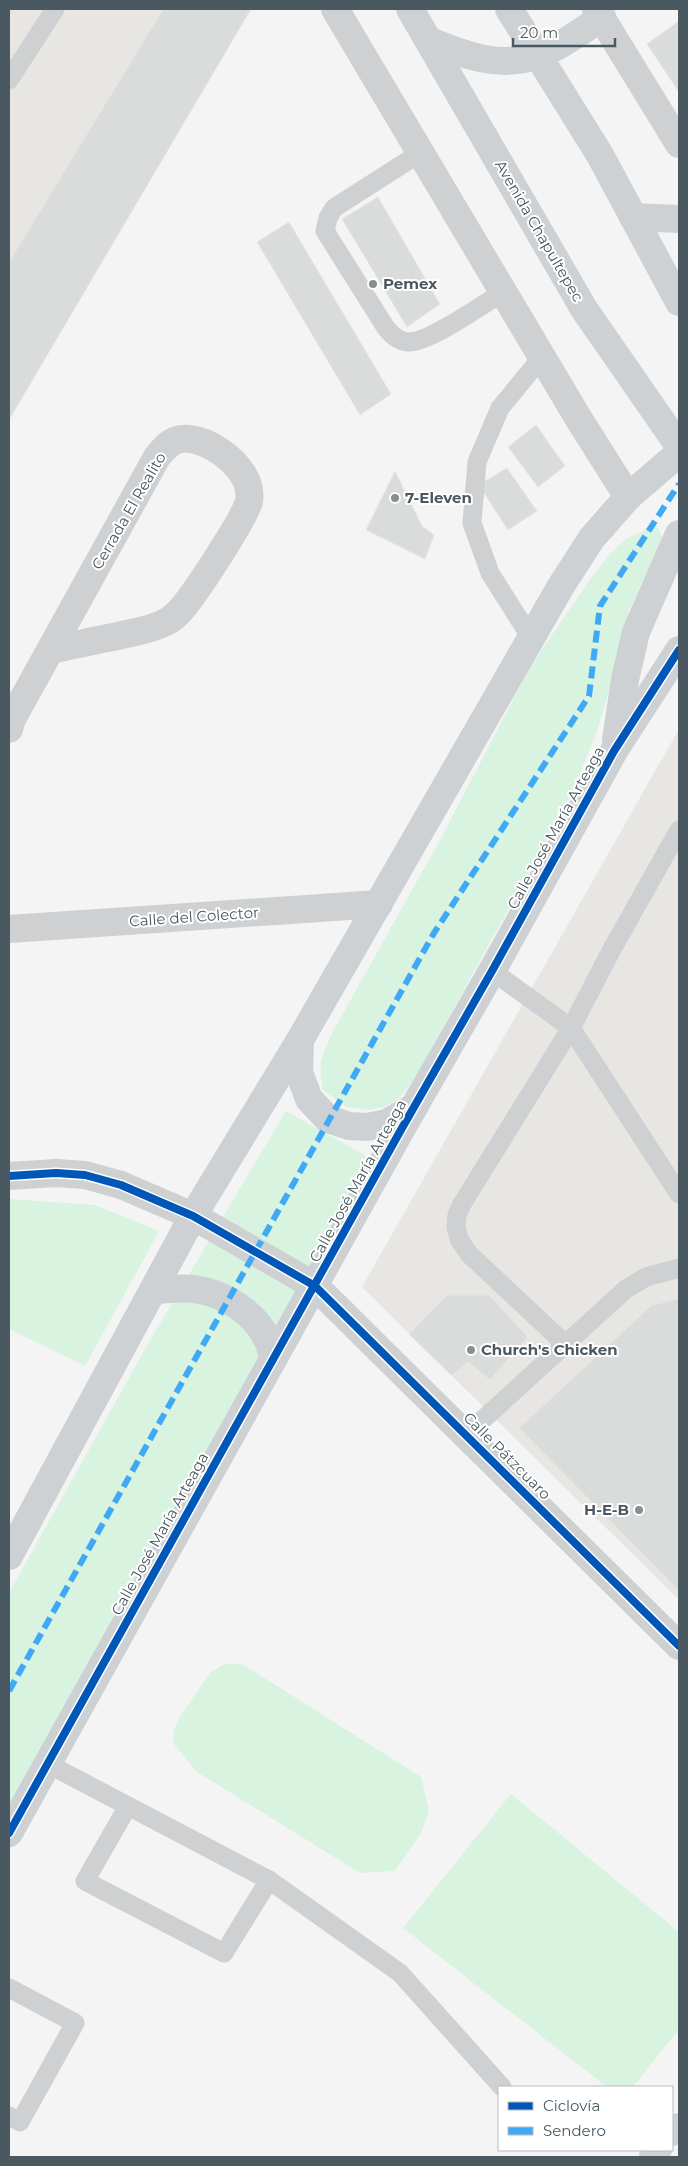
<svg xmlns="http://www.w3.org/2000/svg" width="688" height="2166" font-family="Montserrat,sans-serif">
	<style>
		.commercial { fill: #e8e6e3 }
		.green { fill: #d8f3e0 }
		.building { fill: #dadcdc; stroke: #e5e6e7 }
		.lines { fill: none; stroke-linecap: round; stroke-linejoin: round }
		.lane { stroke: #ced0d2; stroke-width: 19 }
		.street { stroke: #ced0d2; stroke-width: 28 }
		.secondary { stroke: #ced1d4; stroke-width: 28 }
		.quiet { stroke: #3fa9f5; stroke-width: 6; stroke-dasharray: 12 6; stroke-linecap: butt }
		.cycleway-casing { stroke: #fff; stroke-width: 11 }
		.cycleway { stroke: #0057b8; stroke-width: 8 }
		.poi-dot { fill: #868f94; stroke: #fff; stroke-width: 2 }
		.labels { text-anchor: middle; stroke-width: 4; stroke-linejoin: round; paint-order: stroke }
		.street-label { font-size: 15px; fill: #4a5861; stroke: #fff }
		.poi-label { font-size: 15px; font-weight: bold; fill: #4a5861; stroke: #fff; text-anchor: start }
	</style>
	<rect width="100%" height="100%" fill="#f4f4f4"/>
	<!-- commercial -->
	<g class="commercial">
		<polygon points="9,9 250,9 9,420"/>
		<polygon points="679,729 679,1600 362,1287"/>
	</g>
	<!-- green -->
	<g class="green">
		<path d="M651 528H658L662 537 661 543 629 610 611 685 597 731 580 773 561 814 414 1080 398 1099 384 1107 367 1110 346 1107 323 1090C318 1064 321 1058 331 1035L440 840 530 667 593 575 612 552 627 538Z"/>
		<polygon points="286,1111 370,1158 9,1811 9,1593 149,1342"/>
		<polygon points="9,1199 95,1205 159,1231 85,1366 9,1329"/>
		<polygon points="224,1664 242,1664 421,1777 429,1811 421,1833 395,1871 360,1873 197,1772 173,1743 174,1729 181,1715 210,1673"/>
		<polygon points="511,1794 679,1932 679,2029 633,2087 607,2087 403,1928"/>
	</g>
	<!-- building -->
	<g class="building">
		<polygon points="163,9 251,9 9,420 9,262"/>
		<polygon points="679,21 679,92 647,44"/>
		<polygon points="378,197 440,304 407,327 342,219"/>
		<polygon points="289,222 391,394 360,415 257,242"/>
		<polygon points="536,425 565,466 538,487 508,447"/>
		<polygon points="507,468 537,511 508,530 479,485"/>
		<polygon points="395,471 422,526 434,535 425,559 366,530"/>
		<polygon points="447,1295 489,1295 528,1337 490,1380 468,1362 452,1376 409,1334"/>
		<polygon points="679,1299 679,1591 519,1428 652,1305"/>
	</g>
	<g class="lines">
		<!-- lane -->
		<g class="lane">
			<polyline points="9,80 55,9"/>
			<path d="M420 153 334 208 328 218 325 231 386 328C392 335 398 341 408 342 428 344 484 303 504 292"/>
			<polyline points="531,638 490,573 472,523 477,462 500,408 542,357"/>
			<polyline points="492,971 571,1028 679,1194"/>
			<polyline points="565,1344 469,1254 459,1239 456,1227 457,1215 462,1204 571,1028 611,951 679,830"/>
			<polyline points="467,1434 626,1289 646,1277 679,1268"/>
			<polyline points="48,1764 269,1880 224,1953 85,1881 128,1806"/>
			<polyline points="269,1880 400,1973 502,2087"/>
			<polyline points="9,1988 75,2023 20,2122 9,2116"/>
		</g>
		<!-- street -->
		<g class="street">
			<polyline points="335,9 577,416 628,497"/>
			<polyline points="596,9 679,144"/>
			<path d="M9 729 12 719 157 457C163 450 169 442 177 440 202 432 246 464 249 490 249 493 250 498 249 501 245 518 192 599 178 613 175 616 170 620 166 622 151 630 134 632 118 636 96 640 74 645 51 650"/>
			<polyline points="9,929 379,904"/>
			<polyline points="9,1176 56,1173 85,1175 121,1185 193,1216 315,1286 679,1646"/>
			<polyline points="672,2132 679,2127"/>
			<polyline points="653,2157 658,2150"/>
		</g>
		<!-- secondary -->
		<g class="secondary">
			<polyline points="410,9 584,309 679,446"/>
			<polyline points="509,9 600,155 679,302"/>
			<path d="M430 41C508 74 534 66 602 17"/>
			<polyline points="633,217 679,219"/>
			<polyline points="616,740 625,680 636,632 679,534"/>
			<polyline points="300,1040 299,1072 309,1099 328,1119 349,1126 367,1127 387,1123 414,1107"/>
			<path d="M154 1290C167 1290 181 1287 194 1289 224 1293 256 1313 268 1341 271 1347 272 1354 273 1360"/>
			<polyline points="9,1556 193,1216 300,1040 561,586 592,538 628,497 679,453"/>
			<polyline points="9,1833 402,1128 492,971 614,751 679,650"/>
		</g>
		<!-- quiet -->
		<polyline class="quiet" points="9,1691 434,933 589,696 600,606 679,484"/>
		<!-- cycleway casing -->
		<g class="cycleway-casing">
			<g id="cycleway">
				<polyline points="9,1176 56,1173 85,1175 121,1185 193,1216 315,1286 679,1646"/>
				<polyline points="9,1833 402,1128 492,971 614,751 679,650"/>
			</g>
		</g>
		<!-- cycleway -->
		<use href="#cycleway" class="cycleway"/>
	</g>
	<!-- markers -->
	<g class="poi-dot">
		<circle cx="373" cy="284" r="5"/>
		<circle cx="395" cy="498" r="5"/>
		<circle cx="471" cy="1350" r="5"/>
		<circle cx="639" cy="1510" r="5"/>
	</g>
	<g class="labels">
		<!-- street labels -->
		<g class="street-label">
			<text transform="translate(539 231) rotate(60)" y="5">Avenida Chapultepec</text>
			<text transform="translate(129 511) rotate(-60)" y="5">Cerrada El Realito</text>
			<text transform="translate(556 828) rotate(-61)" y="5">Calle José María Arteaga</text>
			<text transform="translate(194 917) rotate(-4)" y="5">Calle del Colector</text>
			<text transform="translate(358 1181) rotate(-61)" y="5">Calle José María Arteaga</text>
			<text transform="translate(507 1456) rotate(45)" y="5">Calle Pátzcuaro</text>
			<text transform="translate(160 1534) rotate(-61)" y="5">Calle José María Arteaga</text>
		</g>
		<!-- poi labels -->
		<g class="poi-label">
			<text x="383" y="289">Pemex</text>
			<text x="405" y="503">7-Eleven</text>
			<text x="481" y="1355">Church's Chicken</text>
			<text x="629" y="1515" text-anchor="end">H-E-B</text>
		</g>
	</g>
	<!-- border -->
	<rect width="688" height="2166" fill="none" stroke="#4a5861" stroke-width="20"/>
	<!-- legend -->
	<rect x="498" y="2086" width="175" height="65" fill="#ffffff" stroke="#b7bcc0"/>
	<rect x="508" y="2102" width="25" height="8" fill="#0057b8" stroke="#b7bcc0"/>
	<text x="543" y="2111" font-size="15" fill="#4a5861">Ciclovía</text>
	<rect x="508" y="2127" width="25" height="8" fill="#3fa9f5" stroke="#b7bcc0"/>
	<text x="543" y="2136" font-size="15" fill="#4a5861">Sendero</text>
	<!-- scale -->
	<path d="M513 38v8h102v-8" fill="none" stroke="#4a5861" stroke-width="2.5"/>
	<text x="520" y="38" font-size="15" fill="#4a5861" stroke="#ffffff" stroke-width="4" paint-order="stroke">20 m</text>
</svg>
